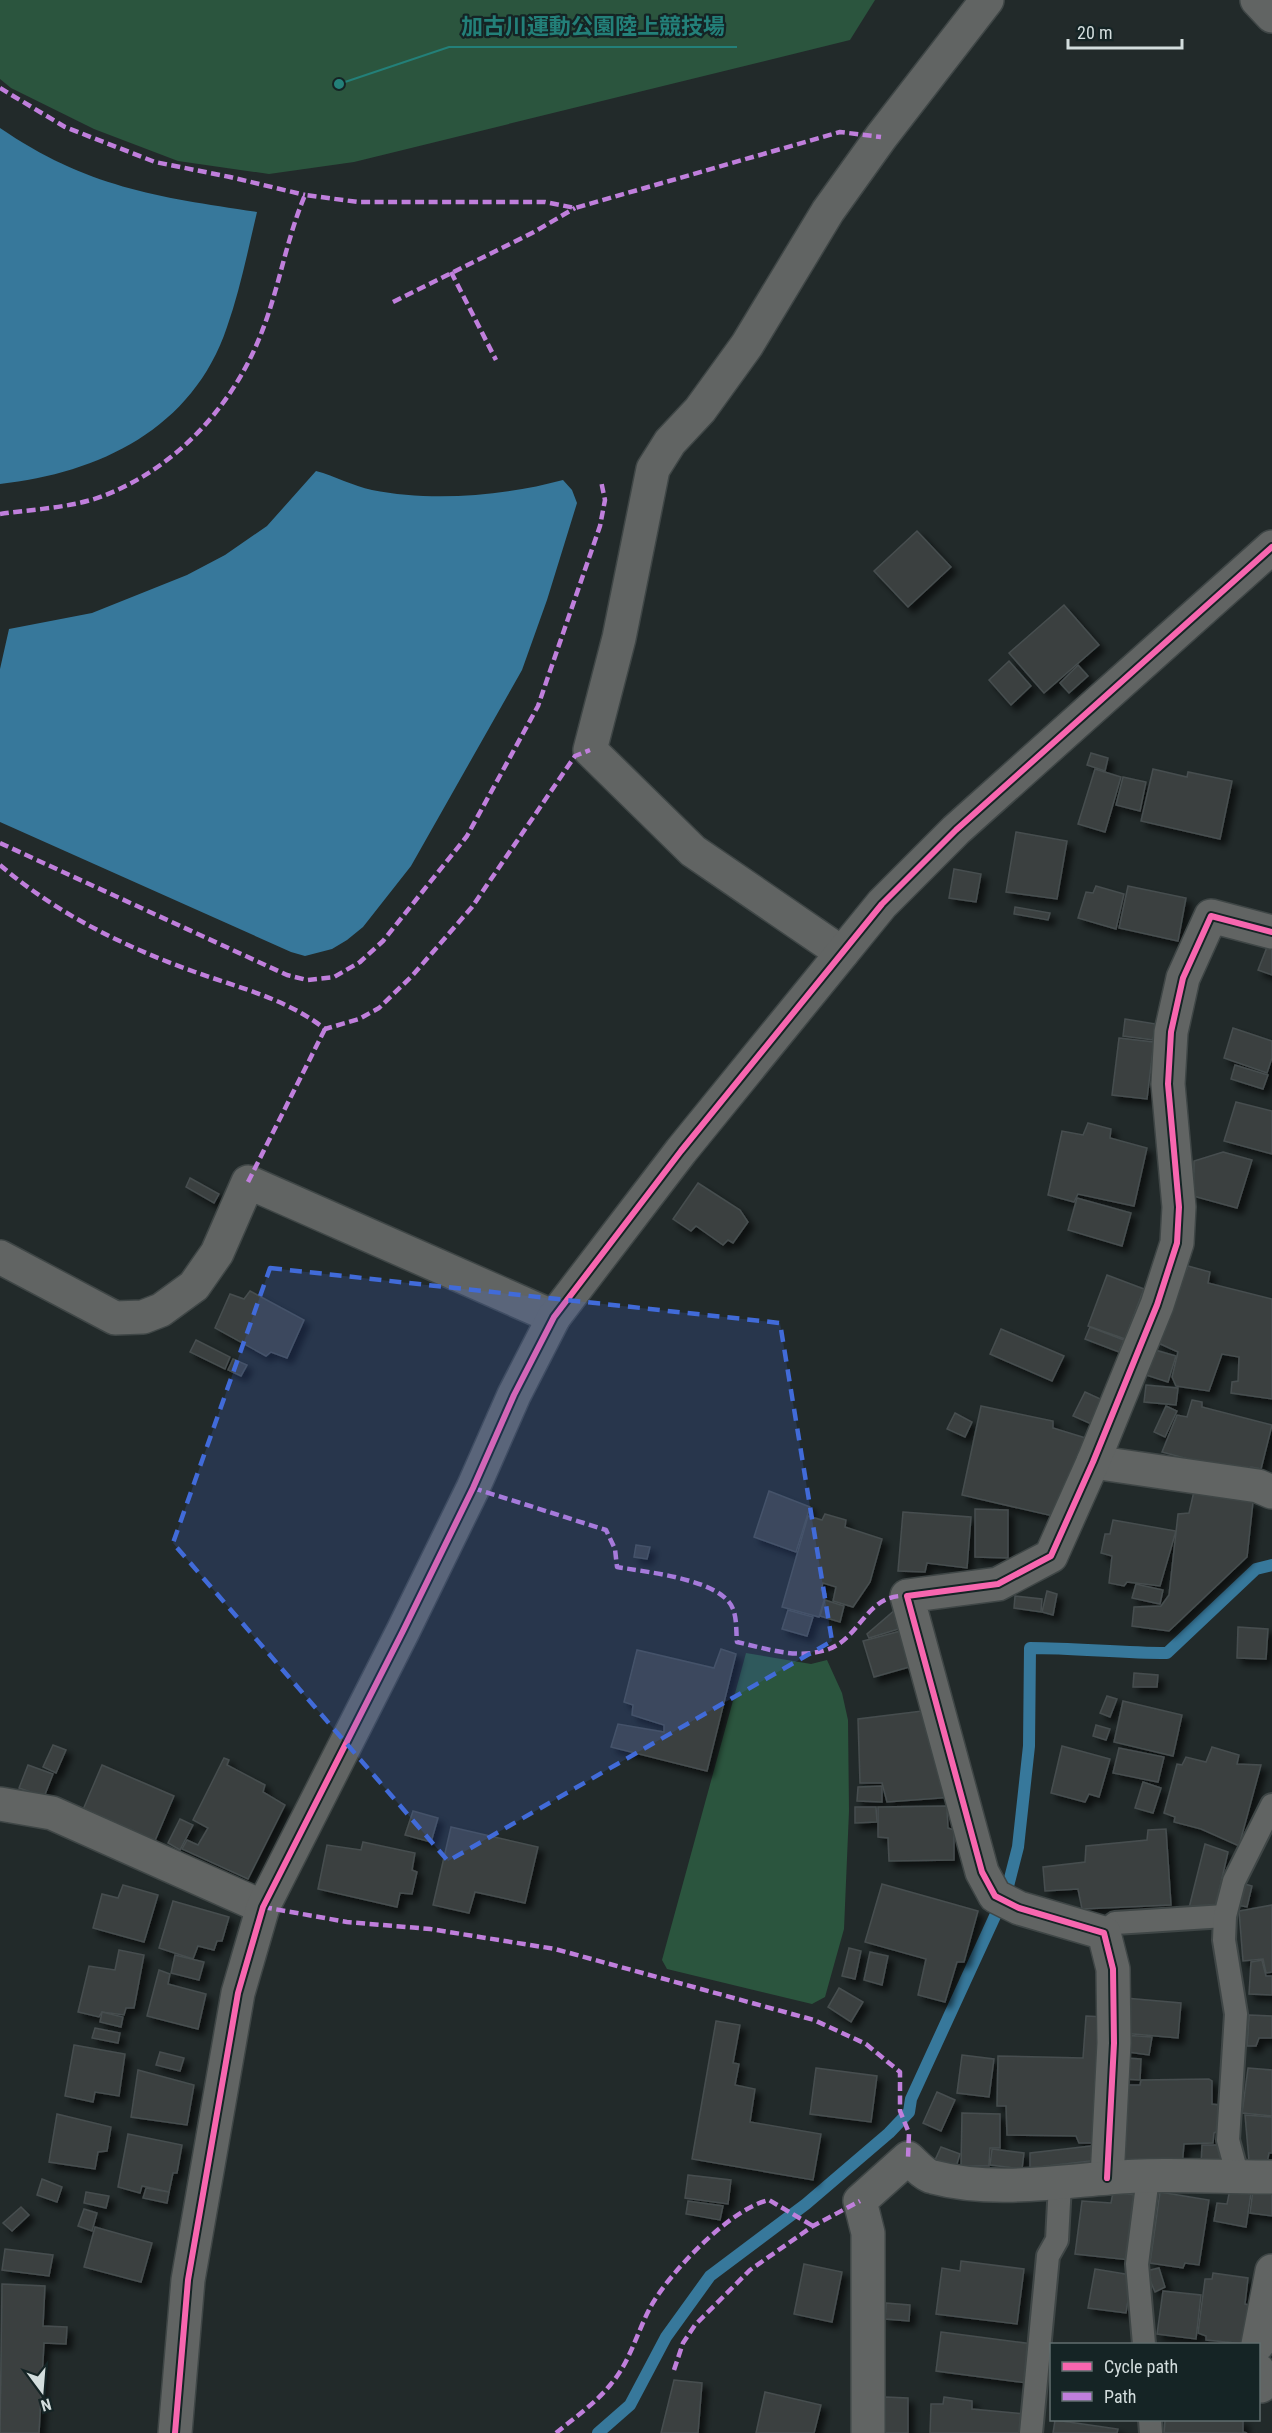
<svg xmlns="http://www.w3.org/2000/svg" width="1272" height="2433" font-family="'Roboto Condensed','Noto Sans JP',sans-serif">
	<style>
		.green { fill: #2b553e }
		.water { fill: #37789b }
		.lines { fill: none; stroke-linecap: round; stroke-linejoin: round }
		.stream { stroke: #37789b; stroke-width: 12 }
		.building { fill: #3a4141; stroke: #474e4f; stroke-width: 1.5; filter: url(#shadow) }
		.service-casing { stroke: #3f4646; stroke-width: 26 }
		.minor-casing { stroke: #3f4646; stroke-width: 36 }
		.tertiary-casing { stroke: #3f4646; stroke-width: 36 }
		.service { stroke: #616463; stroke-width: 22 }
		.minor { stroke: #616463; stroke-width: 33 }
		.tertiary { stroke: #616463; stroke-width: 33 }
		.quiet { stroke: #c07fdc; stroke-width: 4.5; stroke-dasharray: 9 4.5; stroke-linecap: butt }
		.cycleway-casing { stroke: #152425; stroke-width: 10 }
		.cycleway { stroke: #f766af; stroke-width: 6 }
		.marked { fill: #416bd9; fill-opacity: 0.2; stroke: #416bd9; stroke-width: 4.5; stroke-dasharray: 12 8; stroke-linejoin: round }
		.leader { fill: none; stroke: #238079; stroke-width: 2 }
		.callout-dot { fill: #238079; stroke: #152425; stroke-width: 2 }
		.callout-label { font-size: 22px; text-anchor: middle; font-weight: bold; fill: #238079; stroke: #152425; stroke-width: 4.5; stroke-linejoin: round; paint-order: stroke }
	</style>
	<defs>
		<filter id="shadow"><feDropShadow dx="5.5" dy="5.5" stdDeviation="3" flood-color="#0009"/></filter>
	</defs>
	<rect width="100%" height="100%" fill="#222a2a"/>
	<!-- green -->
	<g class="green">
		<polygon points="0,0 875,0 850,40 354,162 269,174 178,161 94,129 11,88 0,79"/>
		<polygon points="746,1653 811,1664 827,1660 842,1693 848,1720 849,1811 844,1929 825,1997 812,2004 667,1969 662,1960"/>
	</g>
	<!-- water -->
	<g class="water">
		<path d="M0 128C86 187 157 197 257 212 248 250 240 290 227 327 193 429 99 473 0 484Z"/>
		<path d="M316 471C335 476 353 486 372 490 432 502 504 496 563 480L572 490 577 503 547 600 522 670 411 866 363 927 347 940 332 949 305 956 291 952 0 822V669L9 629 92 613 187 575 225 555 267 526Z"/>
	</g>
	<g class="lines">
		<!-- stream -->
		<path class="stream" d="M598 2433 630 2405 666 2337 710 2276 806 2204 889 2133 909 2112 911 2099 1007 1890 1018 1847 1029 1746 1030 1648C1076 1648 1121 1653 1167 1653L1256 1569 1272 1565"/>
	</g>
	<!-- building -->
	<g class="building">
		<polygon points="917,531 951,567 908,607 874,571"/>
		<polygon points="1064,605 1099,645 1044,693 1009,653"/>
		<polygon points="1009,661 1031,686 1011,705 989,680"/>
		<polygon points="1078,665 1088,676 1069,693 1060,683"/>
		<polygon points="1091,753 1108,758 1105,771 1087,765"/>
		<polygon points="1095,769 1121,777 1105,832 1078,824"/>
		<polygon points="1153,769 1187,777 1188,772 1232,781 1220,839 1141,821"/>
		<polygon points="1123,777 1146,782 1140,811 1116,805"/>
		<polygon points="1016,832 1067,841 1057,899 1006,892"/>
		<polygon points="954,869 981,874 976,902 949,898"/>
		<polygon points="1096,886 1124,894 1116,929 1078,918 1086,892 1093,893"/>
		<polygon points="1128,886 1186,898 1178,941 1119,928"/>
		<polygon points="1015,907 1050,913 1048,920 1014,914"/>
		<polygon points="1267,947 1272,949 1272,975 1258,970"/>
		<polygon points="1125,1019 1156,1024 1153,1040 1123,1036"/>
		<polygon points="1233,1028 1272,1041 1272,1058 1267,1073 1224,1058"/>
		<polygon points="1119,1038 1154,1042 1147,1099 1112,1095"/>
		<polygon points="1235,1065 1268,1075 1263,1089 1231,1079"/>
		<polygon points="1236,1102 1272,1111 1272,1154 1224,1141"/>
		<polygon points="1088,1123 1111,1129 1110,1138 1147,1148 1134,1206 1078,1194 1074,1202 1048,1195 1062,1131 1083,1135"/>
		<polygon points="1223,1152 1252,1160 1237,1208 1193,1196 1194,1161"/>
		<polygon points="190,1178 219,1194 214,1203 186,1187"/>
		<polygon points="698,1183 740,1210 748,1222 733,1243 728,1240 723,1245 696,1226 691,1231 673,1219"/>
		<polygon points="1077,1198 1131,1213 1122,1246 1068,1230"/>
		<polygon points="1188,1266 1210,1272 1208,1283 1272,1299 1272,1399 1231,1393 1232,1382 1238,1381 1239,1357 1222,1354 1209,1391 1176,1386 1172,1377 1178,1352 1156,1342"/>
		<polygon points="1107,1275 1144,1289 1125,1339 1088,1326"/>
		<polygon points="250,1291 304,1320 287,1358 271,1352 266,1356 215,1328 230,1294 244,1299"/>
		<polygon points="1090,1327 1124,1340 1119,1352 1085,1339"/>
		<polygon points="1001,1329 1064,1356 1052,1381 990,1354"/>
		<polygon points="196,1340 230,1357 225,1369 190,1352"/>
		<polygon points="1152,1349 1176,1356 1168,1382 1143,1374"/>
		<polygon points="233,1359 247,1365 241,1376 228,1370"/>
		<polygon points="1146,1385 1178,1388 1176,1405 1144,1402"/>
		<polygon points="1085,1392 1107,1402 1096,1426 1073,1416"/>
		<polygon points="1192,1400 1202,1402 1202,1407 1272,1425 1261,1469 1251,1467 1247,1475 1162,1452 1177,1415 1187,1417"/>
		<polygon points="981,1406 1053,1421 1053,1428 1089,1439 1057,1517 962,1495"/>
		<polygon points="1166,1406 1177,1411 1165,1437 1154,1432"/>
		<polygon points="955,1413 972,1422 965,1437 947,1429"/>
		<polygon points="769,1491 810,1507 796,1552 754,1537"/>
		<polygon points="1194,1491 1253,1502 1247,1557 1169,1631 1132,1626 1134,1607 1161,1606 1169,1595 1178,1514 1189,1513"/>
		<polygon points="975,1509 1008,1510 1008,1558 975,1557"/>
		<polygon points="903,1512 971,1517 967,1568 927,1563 925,1572 898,1571"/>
		<polygon points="825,1514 846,1520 845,1527 882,1539 870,1582 853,1607 833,1601 836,1587 823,1583 821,1590 826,1594 819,1617 782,1607 808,1516 822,1520"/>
		<polygon points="1113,1520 1176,1531 1160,1586 1127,1582 1124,1586 1109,1583 1112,1556 1101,1553 1105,1534 1110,1534"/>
		<polygon points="636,1545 650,1547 647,1559 634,1557"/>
		<polygon points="1136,1584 1163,1590 1160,1604 1132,1598"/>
		<polygon points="1047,1591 1057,1594 1053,1615 1042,1612"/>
		<polygon points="1015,1596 1042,1599 1041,1612 1014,1608"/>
		<polygon points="825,1600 844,1606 840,1622 820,1616"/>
		<polygon points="896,1609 902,1628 869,1638 867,1634"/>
		<polygon points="788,1610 813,1617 807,1636 782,1629"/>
		<polygon points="1238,1627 1268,1629 1266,1659 1237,1658"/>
		<polygon points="904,1630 913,1666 874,1677 863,1641"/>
		<polygon points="721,1649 736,1654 707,1771 611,1747 618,1724 664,1732 664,1725 632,1715 633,1705 624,1702 637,1650 714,1668"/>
		<polygon points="1134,1673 1158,1675 1157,1687 1133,1687"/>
		<polygon points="1107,1696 1117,1699 1110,1717 1100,1713"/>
		<polygon points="1123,1701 1182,1715 1173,1756 1114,1742"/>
		<polygon points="930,1710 953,1797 887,1802 882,1783 860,1783 858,1719"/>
		<polygon points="1096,1725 1110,1729 1106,1740 1093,1736"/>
		<polygon points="53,1745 66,1750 56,1773 43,1767"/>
		<polygon points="1062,1746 1110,1759 1099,1797 1089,1794 1085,1802 1051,1793"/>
		<polygon points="1212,1747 1239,1755 1237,1764 1261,1765 1239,1846 1201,1829 1174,1822 1175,1817 1164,1813 1177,1764 1182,1765 1186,1757 1206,1762"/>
		<polygon points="1119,1748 1164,1757 1158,1782 1113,1773"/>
		<polygon points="224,1758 229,1760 227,1765 265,1785 263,1792 285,1805 248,1879 182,1849 187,1840 198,1845 208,1828 193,1820"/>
		<polygon points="28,1765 53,1774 44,1797 19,1788"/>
		<polygon points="102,1765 174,1796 151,1850 79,1819"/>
		<polygon points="1143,1782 1161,1788 1153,1813 1135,1808"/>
		<polygon points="882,1786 882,1802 857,1801 858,1787"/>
		<polygon points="947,1806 948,1828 954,1830 954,1860 889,1861 888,1838 878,1837 878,1807"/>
		<polygon points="855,1807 876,1807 877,1822 855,1823"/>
		<polygon points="413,1811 438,1818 431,1842 405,1835"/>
		<polygon points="180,1819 193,1825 180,1850 168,1843"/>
		<polygon points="451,1827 538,1847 525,1903 475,1892 469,1913 433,1905"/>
		<polygon points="1166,1829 1171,1905 1082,1909 1078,1889 1045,1891 1043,1867 1085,1862 1086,1846 1147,1840 1148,1830"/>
		<polygon points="363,1842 415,1853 412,1870 417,1872 412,1894 400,1893 397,1907 318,1889 327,1845 361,1850"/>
		<polygon points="1205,1844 1228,1852 1216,1905 1189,1908"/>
		<polygon points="1241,1883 1252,1886 1247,1907 1236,1905"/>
		<polygon points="882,1884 978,1911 964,1962 957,1962 945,2002 918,1995 926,1959 865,1942"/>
		<polygon points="123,1885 158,1895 144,1942 93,1928 102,1894 118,1898"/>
		<polygon points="173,1901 229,1917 222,1941 217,1941 214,1950 198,1946 193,1959 159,1948"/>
		<polygon points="1272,1905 1272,1972 1266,1973 1263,1959 1243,1961 1239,1911"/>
		<polygon points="849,1948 861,1951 855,1979 842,1976"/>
		<polygon points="119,1950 144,1955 134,2008 126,2008 124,2015 102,2012 99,2017 78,2012 89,1966 115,1970"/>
		<polygon points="870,1952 888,1956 882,1985 864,1980"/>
		<polygon points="175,1955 204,1962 199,1980 171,1973"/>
		<polygon points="1262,1960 1266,1976 1272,1976 1272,1995 1249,1994 1251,1962"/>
		<polygon points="159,1970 170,1974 168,1984 206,1994 198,2029 147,2016"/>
		<polygon points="839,1988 863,2002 851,2022 828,2007"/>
		<polygon points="1125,1998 1181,2003 1178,2038 1122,2033"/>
		<polygon points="102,2012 123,2017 121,2027 100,2022"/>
		<polygon points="1249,2015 1272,2016 1272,2038 1259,2038 1256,2046 1247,2046"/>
		<polygon points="1086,2016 1105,2017 1097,2143 1079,2143 1076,2136 1007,2135 1006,2106 997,2106 998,2056 1083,2058"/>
		<polygon points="716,2021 740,2025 733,2063 739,2064 735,2085 755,2089 750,2122 821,2134 813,2180 692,2159"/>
		<polygon points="95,2028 120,2033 118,2043 92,2038"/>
		<polygon points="1123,2035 1152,2037 1149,2055 1121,2051"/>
		<polygon points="74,2045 125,2054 119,2096 95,2092 93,2102 65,2096"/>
		<polygon points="160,2052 184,2058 180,2071 156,2065"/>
		<polygon points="962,2055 994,2059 989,2097 957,2093"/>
		<polygon points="1124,2058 1141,2059 1140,2080 1122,2079"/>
		<polygon points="816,2068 877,2076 871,2122 810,2114"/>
		<polygon points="1248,2068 1272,2070 1272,2116 1242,2113"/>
		<polygon points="138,2070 194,2085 187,2125 131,2117"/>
		<polygon points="1209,2079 1212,2081 1212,2104 1219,2105 1220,2130 1214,2133 1213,2143 1184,2144 1182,2167 1123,2167 1122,2085 1140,2085 1141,2080"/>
		<polygon points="937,2092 955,2100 941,2131 923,2123"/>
		<polygon points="962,2113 1000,2114 1000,2148 990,2148 989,2166 961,2166"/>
		<polygon points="57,2114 111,2127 107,2151 98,2152 95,2169 49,2162"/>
		<polygon points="1245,2115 1272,2117 1272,2153 1269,2153 1267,2163 1249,2161"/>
		<polygon points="128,2134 182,2145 177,2173 173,2173 169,2192 142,2186 140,2193 118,2187"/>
		<polygon points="1099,2145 1100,2160 1030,2168 1030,2153"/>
		<polygon points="1202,2145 1222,2145 1221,2166 1201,2166"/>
		<polygon points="941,2147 960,2154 956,2167 935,2160"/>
		<polygon points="992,2149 1024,2153 1022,2169 990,2165"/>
		<polygon points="688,2175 731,2180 728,2204 685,2198"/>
		<polygon points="42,2179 62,2187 57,2202 37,2195"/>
		<polygon points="146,2188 169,2192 167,2203 143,2198"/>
		<polygon points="1230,2189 1251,2193 1246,2227 1214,2221 1217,2203 1227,2204"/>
		<polygon points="1253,2190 1272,2192 1272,2216 1250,2213"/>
		<polygon points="86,2192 109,2196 106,2208 84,2203"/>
		<polygon points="1113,2192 1136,2195 1130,2260 1075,2254 1082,2201 1111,2203"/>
		<polygon points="1160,2192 1209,2200 1199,2265 1185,2263 1183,2268 1150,2263"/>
		<polygon points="688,2201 723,2206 720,2220 686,2214"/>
		<polygon points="21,2207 29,2215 12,2231 3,2223"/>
		<polygon points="84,2209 97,2213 92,2231 78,2226"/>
		<polygon points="95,2227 152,2243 141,2282 84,2267"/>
		<polygon points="5,2249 53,2255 49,2276 2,2270"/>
		<polygon points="961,2261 1024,2269 1017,2324 936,2314 942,2268 960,2271"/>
		<polygon points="804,2264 842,2272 832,2322 794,2314"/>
		<polygon points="1159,2268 1165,2287 1155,2292 1146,2271"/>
		<polygon points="1095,2269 1132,2275 1126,2313 1088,2308"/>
		<polygon points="1213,2273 1248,2278 1245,2304 1252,2306 1245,2344 1206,2340 1206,2336 1198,2333 1205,2279 1212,2279"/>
		<polygon points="2,2284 45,2286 43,2326 67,2327 66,2344 44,2343 39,2433 0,2433"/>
		<polygon points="1163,2291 1201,2295 1196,2339 1157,2334"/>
		<polygon points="886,2303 910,2305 909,2321 885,2319"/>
		<polygon points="941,2332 1033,2344 1027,2383 936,2371"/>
		<polygon points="674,2380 702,2383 698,2433 661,2433"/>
		<polygon points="765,2392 821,2405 814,2433 756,2433"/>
		<polygon points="885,2397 908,2398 908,2433 885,2433"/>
		<polygon points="944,2397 972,2401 972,2409 1025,2414 1023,2433 930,2433 931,2404 943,2404"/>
		<polygon points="1055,2420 1118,2429 1117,2433 1053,2433"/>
		<polygon points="1165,2420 1243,2420 1243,2432 1247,2433 1164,2433"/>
	</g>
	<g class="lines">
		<!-- service casing -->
		<g class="service-casing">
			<g id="service">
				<polyline points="1104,1933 1115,1923 1225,1916"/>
				<polyline points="1238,2177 1228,2140 1236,2014 1224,1940 1225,1916 1234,1881 1272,1805"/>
				<polyline points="1144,2344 1137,2264 1148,2177"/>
				<polyline points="1150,2420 1151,2433"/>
				<polyline points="1031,2433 1048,2256 1057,2240 1060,2184"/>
			</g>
		</g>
		<!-- minor casing -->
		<g class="minor-casing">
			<g id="minor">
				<polyline points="1257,0 1272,16"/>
				<polyline points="842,953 693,851 590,750 619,638 653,469 670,442 700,410 747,345 828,211 881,137 987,0"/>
				<polyline points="0,1257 115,1318 143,1317 161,1310 194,1286 217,1253 248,1182 554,1317"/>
				<polyline points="1093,1462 1258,1486 1272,1492"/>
				<polyline points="0,1804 52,1813 263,1907"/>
				<polyline points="1107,2178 1114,2043 1113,1969 1104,1933 1019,1908 995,1896 982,1872 907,1596 998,1584 1051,1556 1093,1462 1157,1305 1177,1243 1179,1207 1168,1084 1171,1032 1183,978 1211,916 1272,932"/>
				<polyline points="1258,2344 1272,2271"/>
				<polyline points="1258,2370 1261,2386"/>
				<path d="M868 2433V2233L860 2201 908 2158C915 2164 924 2175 933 2177 989 2192 1050 2183 1107 2178 1161 2173 1217 2177 1272 2177"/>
			</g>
		</g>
		<!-- tertiary casing -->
		<g class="tertiary-casing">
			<polyline id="tertiary" points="175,2433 188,2280 238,1993 263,1907 403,1631 473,1488 514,1395 554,1317 681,1151 882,904 956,830 1272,547"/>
		</g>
		<!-- service -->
		<use href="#service" class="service"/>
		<!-- minor -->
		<use href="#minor" class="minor"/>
		<!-- tertiary -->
		<use href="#tertiary" class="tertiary"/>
		<!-- quiet -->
		<g class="quiet">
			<polyline points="0,88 65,127 155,162 230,177 305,195"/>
			<polyline points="451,272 496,360"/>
			<polyline points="393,302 534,232 575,208"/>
			<path d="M0 514C34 509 71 508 103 496 176 468 233 406 261 334 279 289 286 240 305 195L358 202H545L575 208 840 132 881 137"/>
			<polyline points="0,843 287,975 307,980 334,977 360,962 383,941 467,836 538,706 600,526 605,500 601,481"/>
			<path d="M0 865C57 914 125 947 195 972 240 988 287 999 325 1029L359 1019 379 1008 412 976 472 907 575 756 590 750"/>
			<polyline points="248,1182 325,1029"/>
			<path d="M473 1488 606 1530 615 1549 617 1567C645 1572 722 1579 733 1609 737 1619 736 1632 737 1642 768 1649 798 1660 829 1649 861 1637 867 1593 907 1596"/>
			<polyline points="263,1907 347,1922 430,1929 555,1949 814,2020 866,2044 900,2072 900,2111 909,2133 908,2158"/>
			<polyline points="674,2370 683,2343 695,2325 750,2270 813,2226 860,2201"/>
			<path d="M556 2433C574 2418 596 2403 611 2384 630 2362 637 2332 651 2306 670 2272 731 2208 769 2200L813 2226"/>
		</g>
		<!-- cycleway casing -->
		<g class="cycleway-casing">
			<g id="cycleway">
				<polyline points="1107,2178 1114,2043 1113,1969 1104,1933 1019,1908 995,1896 982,1872 907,1596 998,1584 1051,1556 1093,1462 1157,1305 1177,1243 1179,1207 1168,1084 1171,1032 1183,978 1211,916 1272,932"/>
				<polyline points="175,2433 188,2280 238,1993 263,1907 403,1631 473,1488 514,1395 554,1317 681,1151 882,904 956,830 1272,547"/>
			</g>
		</g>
		<!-- cycleway -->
		<use href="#cycleway" class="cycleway"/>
	</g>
	<!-- marked area -->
	<path class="marked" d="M270 1268 780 1323 832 1641 448 1861 173 1543Z"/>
	<!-- callouts -->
	<path class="leader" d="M339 84L449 47H737"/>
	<circle class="callout-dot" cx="339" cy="84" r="6"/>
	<g class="callout-label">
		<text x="593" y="34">加古川運動公園陸上競技場</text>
	</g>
	<!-- legend -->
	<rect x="1050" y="2343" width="210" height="78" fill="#152425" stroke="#616e6f" stroke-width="1.5"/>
	<rect x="1062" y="2362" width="30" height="9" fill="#f766af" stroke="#616e6f" stroke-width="1.5"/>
	<text x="1104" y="2373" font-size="18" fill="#d3dddd">Cycle path</text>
	<rect x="1062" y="2392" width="30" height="9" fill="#c07fdc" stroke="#616e6f" stroke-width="1.5"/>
	<text x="1104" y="2403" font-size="18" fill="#d3dddd">Path</text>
	<!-- north arrow -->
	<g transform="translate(42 2391) rotate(164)" stroke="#152425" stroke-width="4.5" paint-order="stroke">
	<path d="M0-4.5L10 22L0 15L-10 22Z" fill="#d3dddd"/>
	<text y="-9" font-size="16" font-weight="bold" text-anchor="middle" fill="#d3dddd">N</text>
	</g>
	<!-- scale -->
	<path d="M1068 39v9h114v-9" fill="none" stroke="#d3dddd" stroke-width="3"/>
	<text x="1077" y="39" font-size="18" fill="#d3dddd" stroke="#152425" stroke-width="4.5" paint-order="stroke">20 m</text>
</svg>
